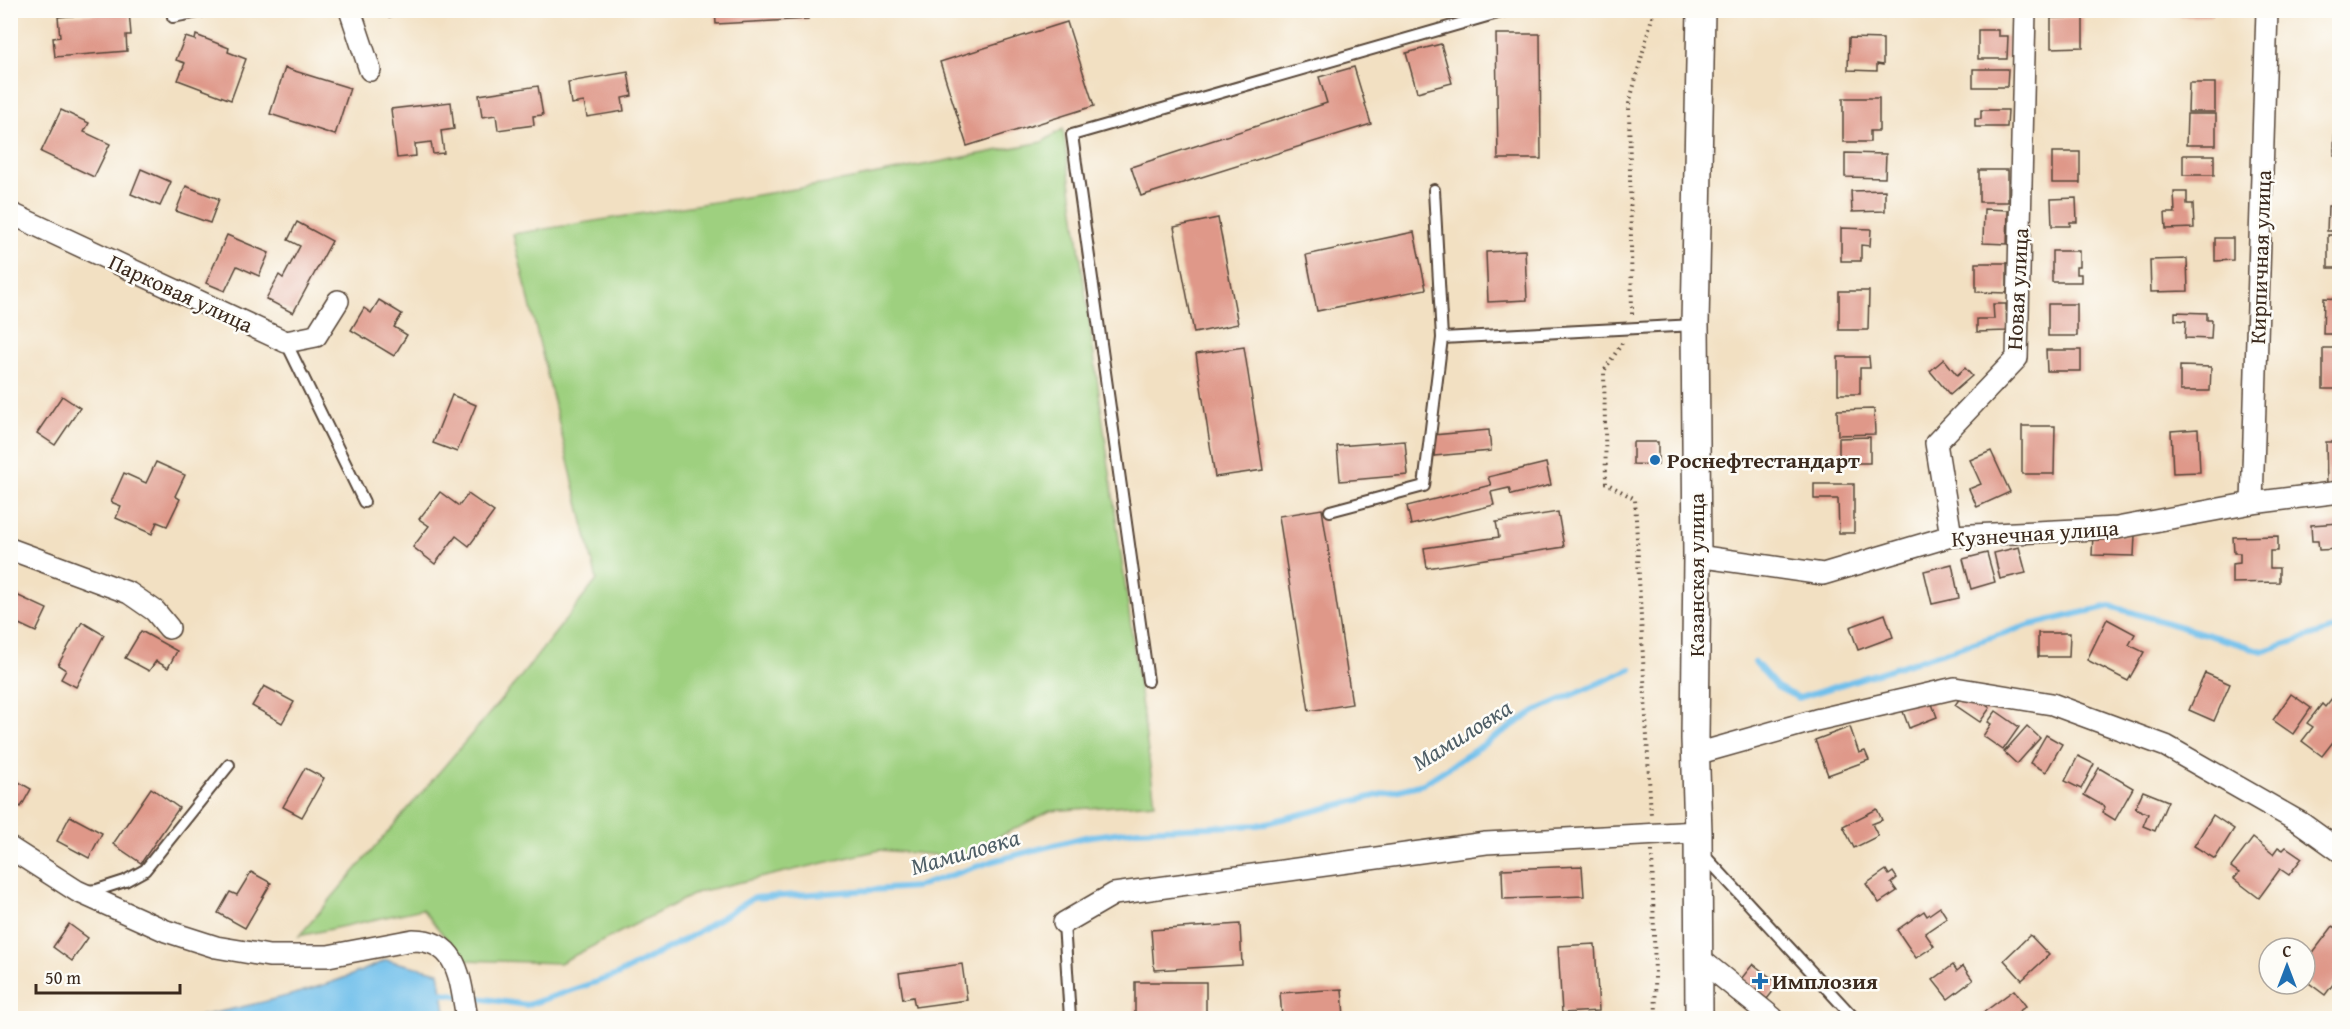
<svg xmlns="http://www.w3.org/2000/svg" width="2350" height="1029" font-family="'Gentium Book Plus',serif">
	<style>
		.green { fill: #9ed07f; stroke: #6c7d4e; stroke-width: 1.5 }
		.water { fill: #70bfeb; stroke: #567484; stroke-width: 1.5 }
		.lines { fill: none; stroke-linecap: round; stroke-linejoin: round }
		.stream { stroke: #70bfeb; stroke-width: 6 }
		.building { fill: #df9889 }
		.service-casing { stroke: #564537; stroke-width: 14 }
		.minor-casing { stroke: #564537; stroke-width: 24 }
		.tertiary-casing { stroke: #564537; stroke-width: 30 }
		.path { stroke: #564537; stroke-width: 4; stroke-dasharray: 1.5 4.5; stroke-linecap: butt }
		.service { stroke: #fff; stroke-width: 10 }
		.minor { stroke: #fff; stroke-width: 21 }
		.tertiary { stroke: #fff; stroke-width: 27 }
		.poi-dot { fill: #1f6fb2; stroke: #fdfcf7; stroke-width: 2 }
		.labels { text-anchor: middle; stroke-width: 5; stroke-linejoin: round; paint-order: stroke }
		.street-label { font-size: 22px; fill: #3b2a1e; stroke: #fdfcf7 }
		.poi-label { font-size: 22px; font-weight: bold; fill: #3b2a1e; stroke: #fdfcf7; text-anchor: start }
		.water-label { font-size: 24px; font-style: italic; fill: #4e5e66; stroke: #fdfcf7 }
	</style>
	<rect width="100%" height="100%" fill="#fdfcf7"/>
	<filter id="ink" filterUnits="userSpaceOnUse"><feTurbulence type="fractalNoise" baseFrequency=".0167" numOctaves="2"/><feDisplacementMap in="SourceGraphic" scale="12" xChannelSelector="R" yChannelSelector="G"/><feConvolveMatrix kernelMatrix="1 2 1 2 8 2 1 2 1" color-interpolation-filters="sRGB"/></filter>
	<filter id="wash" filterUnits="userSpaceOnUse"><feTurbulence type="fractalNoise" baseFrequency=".008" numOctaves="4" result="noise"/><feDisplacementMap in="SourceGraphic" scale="24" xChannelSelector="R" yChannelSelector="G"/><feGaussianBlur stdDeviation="1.35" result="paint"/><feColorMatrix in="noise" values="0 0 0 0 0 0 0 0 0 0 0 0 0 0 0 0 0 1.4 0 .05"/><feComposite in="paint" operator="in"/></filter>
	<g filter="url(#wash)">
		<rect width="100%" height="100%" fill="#f2e0c2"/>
		<!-- green -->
		<polygon class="green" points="1063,129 1155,803 1050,811 959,857 880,850 698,892 560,963 464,960 422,909 299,936 518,680 597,580 513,234 826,184 1042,142"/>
		<!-- water -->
		<path class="water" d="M386 960 439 972 446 1018H191C257 1004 325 990 386 960Z"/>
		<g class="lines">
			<!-- stream -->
			<g class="stream">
				<polyline points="1755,662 1777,687 1799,698 2030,625 2110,606 2263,651 2340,627"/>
				<polyline points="434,995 442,993 527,1005 617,975 691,936 753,898 916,887 993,861 1085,837 1138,830 1258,825 1423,784 1535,711 1631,669"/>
			</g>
		</g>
		<g id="blocks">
			<!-- building -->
			<g class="building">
				<polygon points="388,10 414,10 414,11 389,17"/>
				<polygon points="715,10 807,10 808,19 716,24"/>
				<polygon points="2179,10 2212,10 2212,16 2179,17"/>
				<polygon points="129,11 131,35 126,35 127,51 55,57 53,38 60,37 58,17"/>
				<polygon points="2083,17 2083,47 2051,48 2051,18"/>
				<polygon points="1067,22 1094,106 967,146 940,62"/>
				<polygon points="1978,30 1998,30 1998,36 2008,36 2007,59 1978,59"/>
				<polygon points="1496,34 1540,34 1541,159 1498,159"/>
				<polygon points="196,35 229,48 228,52 246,59 231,100 178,80 185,63 176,60 185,37 195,40"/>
				<polygon points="1849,38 1883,39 1883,65 1877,64 1877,71 1848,70"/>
				<polygon points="1441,44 1452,83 1417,92 1406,53"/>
				<polygon points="2335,59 2340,59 2340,93 2335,92"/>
				<polygon points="1354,67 1371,124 1141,196 1131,167 1327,103 1319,77"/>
				<polygon points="285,68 350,88 335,135 270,114"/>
				<polygon points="1973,69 2008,69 2007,87 1973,87"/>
				<polygon points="628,72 632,96 622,98 624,111 587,117 584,102 571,104 568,82"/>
				<polygon points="2189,83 2215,83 2215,112 2188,112"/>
				<polygon points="538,86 543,115 533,116 534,125 498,130 496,115 482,117 479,95"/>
				<polygon points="1843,98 1879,98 1879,131 1870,131 1870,142 1843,142"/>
				<polygon points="451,102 454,129 441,131 444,153 433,154 431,142 415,144 416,156 397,158 391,109"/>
				<polygon points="61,110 89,123 84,132 110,144 94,177 41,152"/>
				<polygon points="1981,110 2008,110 2007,127 1975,127 1975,119 1981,119"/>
				<polygon points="2187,114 2216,114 2216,145 2186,145"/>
				<polygon points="2335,115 2340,115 2340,156 2334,156"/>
				<rect x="2052" y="152" width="28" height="31"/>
				<polygon points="1845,153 1886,154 1885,178 1845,177"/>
				<rect x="2183" y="155" width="31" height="20"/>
				<polygon points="141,169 171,182 160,206 131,194"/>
				<rect x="1979" y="170" width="29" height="32"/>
				<polygon points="186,186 219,199 210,223 176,211"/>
				<polygon points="1885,190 1885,211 1852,212 1851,191"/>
				<polygon points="2174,192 2187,192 2187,204 2193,204 2194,228 2166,229 2165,213 2175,213"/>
				<polygon points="2076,198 2077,222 2070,222 2070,226 2052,226 2051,199"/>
				<polygon points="2332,200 2340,200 2340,231 2327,231 2328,206 2332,206"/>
				<polygon points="1984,209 2008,210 2007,244 1983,243"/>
				<polygon points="1218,218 1238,324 1194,333 1174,227"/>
				<polygon points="297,222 332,241 293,313 266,299 279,275 283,278 300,246 288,240"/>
				<polygon points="1841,228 1871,229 1870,246 1861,245 1861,261 1841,261"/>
				<polygon points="1414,232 1426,289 1317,311 1306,255"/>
				<polygon points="227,235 269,253 259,276 237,266 225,291 206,283"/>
				<rect x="2328" y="235" width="12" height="33"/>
				<polygon points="2215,238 2233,238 2233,260 2215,261"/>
				<polygon points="1525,250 1527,300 1488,302 1486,252"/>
				<polygon points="2052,251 2079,251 2079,267 2076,267 2076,274 2081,274 2081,282 2052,282"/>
				<polygon points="2187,259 2188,291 2151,292 2150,260"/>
				<polygon points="1976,263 2007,263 2007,293 1976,292"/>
				<polygon points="1839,291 1869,291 1868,330 1839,330"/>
				<polygon points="2324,298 2340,299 2340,334 2323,334"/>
				<polygon points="379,300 402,314 394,327 407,335 394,356 351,330 364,308 371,313"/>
				<polygon points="1993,304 2006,304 2007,331 1977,332 1977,319 1994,319"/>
				<rect x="2048" y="304" width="29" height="32"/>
				<polygon points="2175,312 2207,313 2207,320 2212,320 2211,339 2185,338 2186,321 2175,320"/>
				<polygon points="1244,347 1263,470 1215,477 1196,354"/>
				<rect x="2323" y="348" width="17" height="41"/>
				<polygon points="2046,350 2081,350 2081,371 2047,371"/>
				<polygon points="1838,357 1869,357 1870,368 1860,368 1860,394 1838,394"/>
				<polygon points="1944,359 1957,375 1965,368 1972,376 1950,395 1930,371"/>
				<polygon points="2180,366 2211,367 2210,391 2180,391"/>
				<polygon points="452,395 476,405 457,452 433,443"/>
				<polygon points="62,396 80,408 55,445 37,433"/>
				<polygon points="1874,409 1875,434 1838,435 1837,410"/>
				<polygon points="2022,426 2055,426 2054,474 2022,474"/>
				<polygon points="2198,429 2200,472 2173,473 2171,431"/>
				<polygon points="1489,430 1491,451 1434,456 1433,435"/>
				<polygon points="1870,437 1870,463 1839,463 1839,438"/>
				<polygon points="1405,441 1408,475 1340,481 1337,446"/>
				<polygon points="1633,442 1658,442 1658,465 1633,464"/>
				<polygon points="2326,442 2340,442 2340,485 2327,485"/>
				<polygon points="1991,451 2010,492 1977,507 1969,489 1981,484 1970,460"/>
				<polygon points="156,462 185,475 175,496 180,499 167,526 157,522 152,534 116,518 121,506 111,502 124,473 146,483"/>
				<polygon points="1546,463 1551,485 1511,495 1509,488 1491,492 1494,505 1411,525 1407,506 1491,485 1488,477"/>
				<polygon points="1814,484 1854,484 1854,533 1839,533 1838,499 1814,499"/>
				<polygon points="440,492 459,506 468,494 494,512 469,546 456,536 435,564 413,547 429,526 419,519"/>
				<polygon points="1322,509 1352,704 1309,711 1279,516"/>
				<polygon points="1558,512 1564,547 1427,568 1424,548 1499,537 1496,522"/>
				<polygon points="2340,523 2340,549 2319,550 2318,541 2312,541 2311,525"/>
				<polygon points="2093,534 2135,535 2134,556 2092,555"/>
				<polygon points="2278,536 2278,551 2270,551 2270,568 2279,568 2279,582 2232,583 2232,564 2240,563 2240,553 2234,553 2233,537"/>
				<polygon points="2019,547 2026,573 2000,579 1994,553"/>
				<polygon points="1987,553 1995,582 1971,589 1963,559"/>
				<polygon points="1952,564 1959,598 1932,604 1924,571"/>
				<polygon points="10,592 47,609 36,632 19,624 14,635 10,633"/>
				<polygon points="1885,614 1893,637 1858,650 1850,627"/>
				<polygon points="2107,619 2135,634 2129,645 2144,652 2128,681 2087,660"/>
				<polygon points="82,622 104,635 76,687 61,679 66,670 58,665"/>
				<polygon points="141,631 177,651 168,668 156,661 149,671 125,658"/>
				<polygon points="2038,633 2070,633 2069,657 2038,657"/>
				<polygon points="2205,673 2230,684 2214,721 2189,710"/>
				<polygon points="264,686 294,702 282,723 252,706"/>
				<polygon points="1965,691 1990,708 1980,722 1955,705"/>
				<polygon points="2291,694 2311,708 2293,734 2273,720"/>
				<polygon points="1929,696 1937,717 1909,728 1901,706"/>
				<polygon points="2333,697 2340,701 2340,733 2322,756 2302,741 2313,727 2307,723 2322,704 2325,707"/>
				<polygon points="1996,711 2019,727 2003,750 1983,736 1991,724 1988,722"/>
				<polygon points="2027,726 2040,738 2017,764 2004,752"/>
				<polygon points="1850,727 1859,753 1865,751 1869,760 1828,775 1815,740"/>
				<polygon points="2046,735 2062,744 2046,772 2030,763"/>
				<polygon points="2078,756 2094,764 2081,789 2065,781"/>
				<polygon points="305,768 324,778 302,817 283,807"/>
				<polygon points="2099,768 2133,788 2115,820 2102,812 2105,807 2084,795"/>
				<polygon points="10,777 31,789 21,807 14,803 10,809"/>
				<polygon points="151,788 179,808 141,863 113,844"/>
				<polygon points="2143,791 2168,801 2155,831 2143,826 2148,814 2135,808"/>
				<polygon points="1877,809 1882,820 1872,824 1878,836 1854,848 1843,826"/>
				<polygon points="2213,815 2234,829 2215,859 2194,846"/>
				<polygon points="70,816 102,833 89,858 57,841"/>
				<polygon points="2253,838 2273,854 2278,847 2283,850 2286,847 2302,858 2289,875 2280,869 2259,898 2234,879 2239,873 2231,867"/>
				<polygon points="1582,866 1584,896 1503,899 1502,869"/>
				<polygon points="1886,870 1889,875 1893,872 1897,878 1891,883 1897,891 1879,903 1866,884"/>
				<polygon points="251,872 271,883 245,928 218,913 230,892 237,895"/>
				<polygon points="1940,907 1947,918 1925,933 1934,946 1916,958 1897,930 1924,911 1927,916"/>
				<polygon points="69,924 88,938 72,961 53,947"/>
				<polygon points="1240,924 1242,965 1154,970 1151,930"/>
				<polygon points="2333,926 2340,930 2340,975 2325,995 2305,980 2305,963"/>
				<polygon points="2030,935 2049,955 2022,980 2004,960"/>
				<polygon points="1595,944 1599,1011 1562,1013 1558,946"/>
				<polygon points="962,964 967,1000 915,1007 913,997 903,999 899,973"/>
				<polygon points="1753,964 1779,984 1767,999 1741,979"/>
				<polygon points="1953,965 1957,971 1963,966 1973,980 1948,999 1933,980"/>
				<rect x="1135" y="982" width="71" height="36"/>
				<polygon points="1342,989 1344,1018 1282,1018 1280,993"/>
				<polygon points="2014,990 2026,1006 2010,1018 1976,1018"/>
			</g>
		</g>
	</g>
	<g filter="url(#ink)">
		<use href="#blocks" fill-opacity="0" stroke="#564537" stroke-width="1.5"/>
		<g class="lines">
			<!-- service casing -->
			<g class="service-casing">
				<g id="service">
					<polyline points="173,17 209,10"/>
					<polyline points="1434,190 1442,338 1695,325"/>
					<polyline points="286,342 364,502"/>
					<polyline points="1330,511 1424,486 1442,338"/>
					<polyline points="1148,681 1072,135 1508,10"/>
					<polyline points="1702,853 1854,1018"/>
					<polyline points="86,891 97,890 125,881 145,870 229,765"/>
					<polyline points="1064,923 1070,1018"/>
				</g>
			</g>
			<!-- minor casing -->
			<g class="minor-casing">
				<g id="minor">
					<polyline points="350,10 370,70"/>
					<polyline points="10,213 286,342 316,336 338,301"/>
					<polyline points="2252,503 2267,10"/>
					<polyline points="1951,536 1936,443 2017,358 2025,10"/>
					<polyline points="10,549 129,593 155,611 169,628"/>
					<polyline points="1697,556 1823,574 1951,536 2117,528 2252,503 2340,492"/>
					<polyline points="1696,754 1816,720 1955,688 2052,704 2166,746 2301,823 2340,851"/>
					<path d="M10 848 77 891 166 931 216 947 269 956H328L413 940C460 940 460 982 467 1018"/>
					<polyline points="1064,923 1114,894 1486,843 1698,832"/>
					<polyline points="1700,959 1773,1018"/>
				</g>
			</g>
			<!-- tertiary casing -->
			<g class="tertiary-casing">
				<polyline id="tertiary" points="1699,1018 1698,832 1695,739 1697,556 1695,325 1701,10"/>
			</g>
			<!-- path -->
			<g class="path">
				<polyline points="1632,314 1629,104 1654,10"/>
				<polyline points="1622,343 1604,371 1606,483 1635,499 1651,817"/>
				<polyline points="1652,851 1656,1018"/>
			</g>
			<!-- service -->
			<use href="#service" class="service"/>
			<!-- minor -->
			<use href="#minor" class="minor"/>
			<!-- tertiary -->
			<use href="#tertiary" class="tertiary"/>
		</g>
	</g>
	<!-- markers -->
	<g class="poi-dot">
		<circle cx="1655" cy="460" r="6"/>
		<path d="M1757 972h6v6h6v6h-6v6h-6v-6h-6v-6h6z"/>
	</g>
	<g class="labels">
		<!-- street labels -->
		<g class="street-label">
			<text transform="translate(2260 257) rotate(-88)" y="8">Кирпичная улица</text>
			<text transform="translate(2017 289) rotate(-87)" y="8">Новая улица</text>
			<text transform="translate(181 293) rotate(25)" y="8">Парковая улица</text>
			<text transform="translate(2035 533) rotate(-4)" y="8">Кузнечная улица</text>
			<text transform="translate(1696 575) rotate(-90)" y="8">Казанская улица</text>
		</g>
		<!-- poi labels -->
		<g class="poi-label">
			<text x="1667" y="468">Роснефтестандарт</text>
			<text x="1772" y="989">Имплозия</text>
		</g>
		<!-- water labels -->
		<g class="water-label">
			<text transform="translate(1462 735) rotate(-32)" y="8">Мамиловка</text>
			<text transform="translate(965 852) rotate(-16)" y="8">Мамиловка</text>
		</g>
	</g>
	<!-- margin -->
	<rect width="2350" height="1029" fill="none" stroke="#fdfcf7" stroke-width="36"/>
	<!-- north arrow -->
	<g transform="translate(2287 966)"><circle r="28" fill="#fdfcf7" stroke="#afa8a0" stroke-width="1.5"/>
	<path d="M0-4.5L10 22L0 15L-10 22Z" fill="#1f6fb2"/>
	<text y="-9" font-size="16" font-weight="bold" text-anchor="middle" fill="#3b2a1e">С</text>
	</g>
	<!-- scale -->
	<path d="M36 984v9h144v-9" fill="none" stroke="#3b2a1e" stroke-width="3"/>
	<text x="45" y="984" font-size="18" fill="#3b2a1e" stroke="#fdfcf7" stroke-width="4.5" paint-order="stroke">50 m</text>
</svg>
